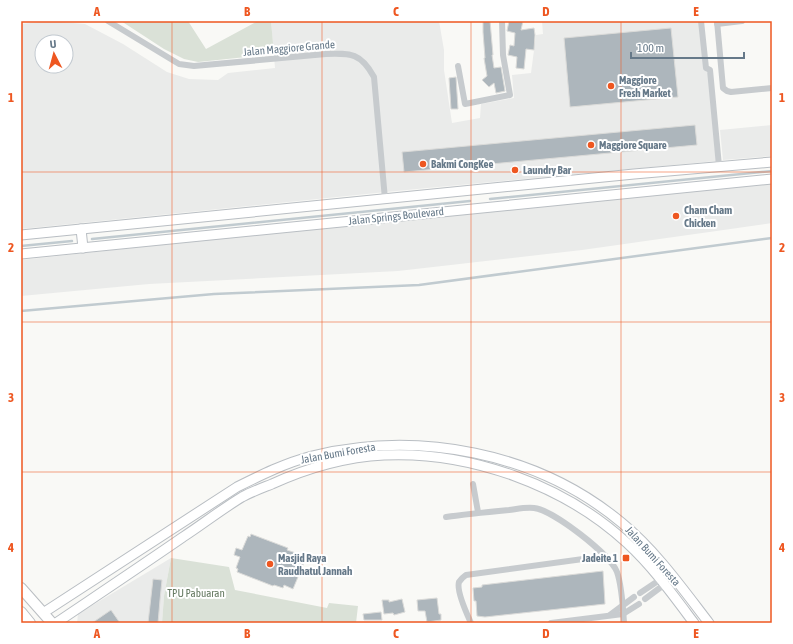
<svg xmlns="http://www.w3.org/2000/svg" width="793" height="644" font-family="'Asap Condensed',sans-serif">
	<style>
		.built { fill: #eaebea; fill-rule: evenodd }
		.green { fill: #dae1d7 }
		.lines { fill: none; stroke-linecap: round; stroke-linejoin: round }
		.stream { stroke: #c1cbd0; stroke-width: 2.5 }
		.building { fill: #adb6bc; stroke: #dbdbd9 }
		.secondary-casing { stroke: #b9bec3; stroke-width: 11 }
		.primary-casing { stroke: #babec2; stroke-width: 12 }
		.minor { stroke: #c7cbce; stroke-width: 6 }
		.secondary { stroke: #fff; stroke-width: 9 }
		.primary { stroke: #fff; stroke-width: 10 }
		.grid { fill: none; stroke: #ee5721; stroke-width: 1; stroke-opacity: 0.55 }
		.poi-dot { fill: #ee5721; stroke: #fff; stroke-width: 1.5 }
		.labels { text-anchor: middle; stroke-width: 4; stroke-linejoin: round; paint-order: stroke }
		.street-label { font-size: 11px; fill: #667989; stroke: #fff }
		.poi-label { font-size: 11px; font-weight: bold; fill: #667989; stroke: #fff; text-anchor: start }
		.park-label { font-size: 11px; fill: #667a62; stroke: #fff }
		.neatline { fill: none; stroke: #ee5721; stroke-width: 1.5 }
		.grid-label { font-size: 13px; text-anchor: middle; font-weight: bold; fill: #ee5721 }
	</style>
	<rect width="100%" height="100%" fill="#f9f9f6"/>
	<!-- built -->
	<g class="built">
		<path d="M49 21 85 24 123 44 167 72 189 79 218 80 228 73 275 68 271 21H439L444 50V70L452 123 480 118 481 104 514 98 512 75 531 73 536 35 543 34 542 21H699L704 70 708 73 716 161 396 191 21 229V24ZM42 42H66V66H42Z"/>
		<polygon points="772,125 772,156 723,160 720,130"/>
		<polygon points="772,184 772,223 582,250 398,271 149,284 21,296 21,260 409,218"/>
		<polygon points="171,558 164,596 162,623 77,623 78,614"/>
	</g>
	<!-- green -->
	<g class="green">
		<polygon points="121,21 188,21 206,49 258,21 271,21 274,54 198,62 184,59 164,49"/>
		<polygon points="171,558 229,567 235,590 327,608 329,603 358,606 356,623 162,623 164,596"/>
	</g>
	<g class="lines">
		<!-- stream -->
		<g class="stream">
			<polyline points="490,199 772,171"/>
			<polyline points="92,239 470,201"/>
			<polyline points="21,246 72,241"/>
			<polyline points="21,311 214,294 419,285 772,238"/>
		</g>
	</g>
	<!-- building -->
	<g class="building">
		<polygon points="483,21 490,21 493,55 492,55 494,68 501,67 505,91 496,93 494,83 489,87 482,80 487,76 484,58 485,58 483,32"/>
		<polygon points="509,21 523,21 521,30 534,28 535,35 534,50 526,49 524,69 516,68 517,57 508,55 510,45 514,46 515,33 507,31"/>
		<polygon points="671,28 678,97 570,107 564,38"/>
		<polygon points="456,77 458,109 451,109 449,78"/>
		<polygon points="695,125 697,145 404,172 402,152"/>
		<polygon points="251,534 288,548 287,550 296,553 295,556 305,560 293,589 284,585 283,588 274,585 273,586 237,572 238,569 236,568 240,557 234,555 236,548 242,550 248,536 250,537"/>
		<polygon points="603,571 605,604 485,617 477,616 476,601 474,601 473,588 482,587 482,585"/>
		<polygon points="153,579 162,580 160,600 158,623 148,623"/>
		<polygon points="437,598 439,614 441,614 441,620 427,622 425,611 418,611 417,600"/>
		<polygon points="402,599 405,612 394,615 393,613 384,614 382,600 389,600 389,602"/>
		<polygon points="111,610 120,623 92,623 108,612"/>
		<polygon points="381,612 382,620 364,620 363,614"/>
	</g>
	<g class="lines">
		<!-- secondary casing -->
		<g class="secondary-casing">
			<g id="secondary">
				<polyline points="81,229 83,248"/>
				<polyline points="21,235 634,174 772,162"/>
				<polyline points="21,254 772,179"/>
				<path d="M43 613 237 487C261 475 285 463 312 456 418 430 537 452 622 523 656 551 682 588 709 623"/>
				<path d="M56 623C99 594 141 566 183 537 203 524 222 509 242 497 251 492 262 488 272 484 307 468 346 457 384 455 470 451 564 485 627 543 653 567 673 595 694 623"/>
			</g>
		</g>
		<!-- primary casing -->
		<g class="primary-casing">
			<g id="primary">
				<polyline points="21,588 52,623"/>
				<polyline points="21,612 30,623"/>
			</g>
		</g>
		<!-- minor -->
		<g class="minor">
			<path d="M108 21 179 64 194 66 326 54C351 53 361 53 374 77L385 199"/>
			<polyline points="701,21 706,68 710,70 719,166"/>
			<polyline points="717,21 723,88 727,91 731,92 772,88"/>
			<polyline points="717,24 742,21"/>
			<polyline points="458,66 465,104 510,95 503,55 502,21"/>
			<polyline points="473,484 478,512"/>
			<path d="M446 517C467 514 488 512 509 510 517 509 526 507 534 508 553 510 610 554 617 572 622 586 623 608 624 623"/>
			<polyline points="640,593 661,579"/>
			<polyline points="645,599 665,584"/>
			<polyline points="610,615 634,597"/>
			<path d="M471 623C467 614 456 591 459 582 461 579 463 577 466 575L605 556"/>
			<polyline points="551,623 623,614 639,604"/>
		</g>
		<!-- secondary -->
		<use href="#secondary" class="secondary"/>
		<!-- primary -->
		<use href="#primary" class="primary"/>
	</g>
	<!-- grid -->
	<path class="grid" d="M172 21V623M322 21V623M471 21V623M621 21V623M21 172H772M21 322H772M21 472H772"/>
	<!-- markers -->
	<g class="poi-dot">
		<circle cx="611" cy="86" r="4"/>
		<circle cx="591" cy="145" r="4"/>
		<circle cx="423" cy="164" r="4"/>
		<circle cx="515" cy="170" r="4"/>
		<circle cx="676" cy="216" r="4"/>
		<rect x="622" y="554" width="8" height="8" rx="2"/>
		<circle cx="270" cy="564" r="4"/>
	</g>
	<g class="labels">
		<!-- street labels -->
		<g class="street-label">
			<text transform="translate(289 48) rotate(-5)" y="4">Jalan Maggiore Grande</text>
			<text transform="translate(396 216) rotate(-6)" y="4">Jalan Springs Boulevard</text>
			<text transform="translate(338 453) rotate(-10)" y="4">Jalan Bumi Foresta</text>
			<text transform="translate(653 556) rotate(48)" y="4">Jalan Bumi Foresta</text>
		</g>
		<!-- poi labels -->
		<g class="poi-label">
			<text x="619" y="84">Maggiore<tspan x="619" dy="13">Fresh Market</tspan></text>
			<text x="599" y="149">Maggiore Square</text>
			<text x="431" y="168">Bakmi CongKee</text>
			<text x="523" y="174">Laundry Bar</text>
			<text x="684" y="214">Cham Cham<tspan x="684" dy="13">Chicken</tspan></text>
			<text x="278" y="562">Masjid Raya<tspan x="278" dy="13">Raudhatul Jannah</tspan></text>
			<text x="618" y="562" text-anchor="end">Jadeite 1</text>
		</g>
		<!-- park labels -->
		<g class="park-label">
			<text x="196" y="597">TPU Pabuaran</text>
		</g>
	</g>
	<!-- border -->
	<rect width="793" height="644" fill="none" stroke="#ffffff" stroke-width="44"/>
	<!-- north arrow -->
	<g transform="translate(54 54) rotate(354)"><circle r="19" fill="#ffffff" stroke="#c2c9d0"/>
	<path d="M0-3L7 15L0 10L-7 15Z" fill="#ee5721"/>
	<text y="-6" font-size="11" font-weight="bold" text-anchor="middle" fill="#667989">U</text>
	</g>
	<!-- scale -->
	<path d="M631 52v6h113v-6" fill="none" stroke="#667989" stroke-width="2"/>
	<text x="637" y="52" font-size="12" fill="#667989" stroke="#ffffff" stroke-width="3" paint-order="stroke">100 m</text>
	<rect x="22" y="22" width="749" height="600" class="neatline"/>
	<g class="grid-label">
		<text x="97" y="16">A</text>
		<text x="247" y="16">B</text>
		<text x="396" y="16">C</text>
		<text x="546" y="16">D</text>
		<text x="696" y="16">E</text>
		<text x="11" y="102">1</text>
		<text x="782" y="102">1</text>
		<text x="11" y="252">2</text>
		<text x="782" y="252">2</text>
		<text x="11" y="402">3</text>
		<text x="782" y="402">3</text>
		<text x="11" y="552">4</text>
		<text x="782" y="552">4</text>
		<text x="97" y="638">A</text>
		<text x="247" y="638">B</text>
		<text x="396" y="638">C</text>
		<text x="546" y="638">D</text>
		<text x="696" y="638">E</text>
	</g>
</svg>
